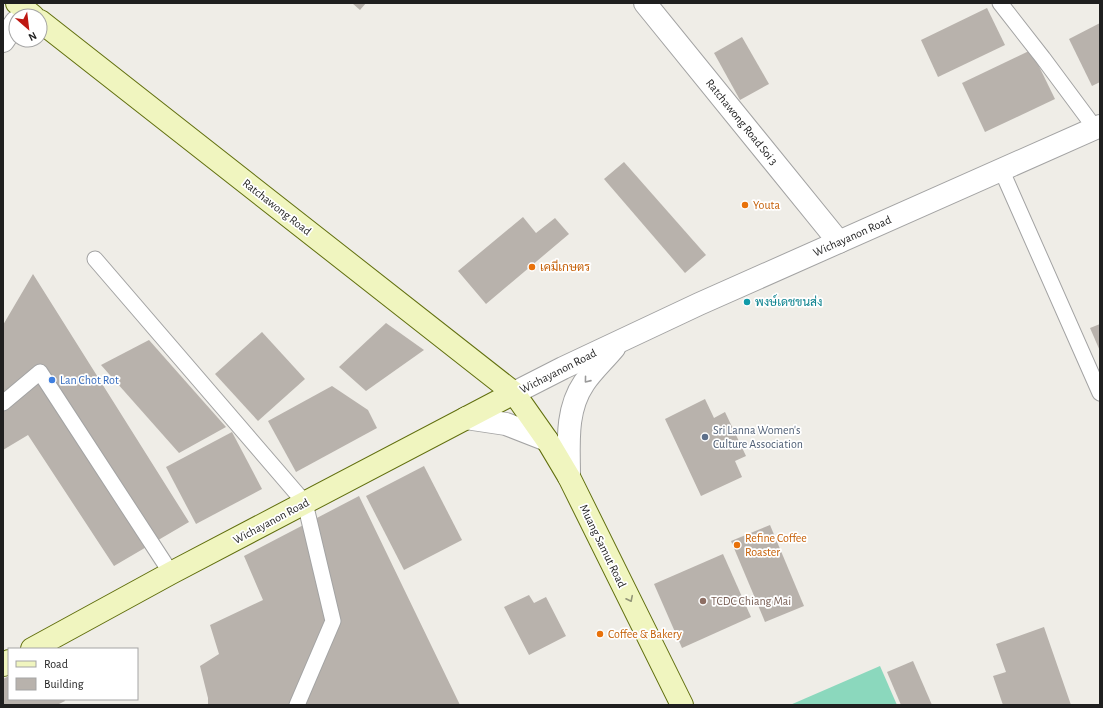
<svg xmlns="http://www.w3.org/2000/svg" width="1103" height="708" font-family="'Alegreya Sans',Sarabun,sans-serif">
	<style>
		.pitch { fill: #8bd8bd }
		.building { fill: #b8b2ac }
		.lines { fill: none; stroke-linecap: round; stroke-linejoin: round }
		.lane-casing { stroke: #a3a3a3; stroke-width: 17 }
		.street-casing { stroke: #a3a3a3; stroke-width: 24 }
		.secondary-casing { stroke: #616f0e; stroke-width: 24 }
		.lane { stroke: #fff; stroke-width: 15 }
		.street { stroke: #fff; stroke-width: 22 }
		.secondary { stroke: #f0f5bf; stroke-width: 22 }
		.oneway { stroke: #9a9a9a }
		.oneway2 { stroke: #929577 }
		.food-dot { fill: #e8710a; stroke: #fff; stroke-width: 1.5 }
		.culture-dot { fill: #0f9aa8; stroke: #fff; stroke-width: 1.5 }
		.shop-dot { fill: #3f7fe0; stroke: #fff; stroke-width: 1.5 }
		.service-dot { fill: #5c6f8a; stroke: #fff; stroke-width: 1.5 }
		.education-dot { fill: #8d6e63; stroke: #fff; stroke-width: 1.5 }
		.labels { text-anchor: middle; stroke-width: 3.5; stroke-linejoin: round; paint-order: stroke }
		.street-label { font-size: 12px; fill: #1f1f1f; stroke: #fff }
		.food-label { font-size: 12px; fill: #c56008; stroke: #fff; text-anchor: start }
		.culture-label { font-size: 12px; fill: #0d838f; stroke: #fff; text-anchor: start }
		.shop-label { font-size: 12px; fill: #366cbe; stroke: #fff; text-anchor: start }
		.service-label { font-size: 12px; fill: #4e5e75; stroke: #fff; text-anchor: start }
		.education-label { font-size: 12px; fill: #785e54; stroke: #fff; text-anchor: start }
	</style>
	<rect width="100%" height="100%" fill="#efede7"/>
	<!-- pitch -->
	<polygon class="pitch" points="880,666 897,705 790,705"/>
	<!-- building -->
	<g class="building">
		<polygon points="352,3 366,3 360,10"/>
		<polygon points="987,8 1005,45 938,77 921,40"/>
		<polygon points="1100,23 1100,82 1092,86 1069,39"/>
		<polygon points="742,37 769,84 740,100 714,53"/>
		<polygon points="1031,50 1055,99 985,132 962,83"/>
		<polygon points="624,162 706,255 685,273 604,179"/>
		<polygon points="523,217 536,233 555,218 569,234 486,304 458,271"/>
		<polygon points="33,274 189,522 114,566 28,435 3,450 3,325"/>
		<polygon points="386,323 424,350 366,391 339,367"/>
		<polygon points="1100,324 1100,351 1090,328"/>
		<polygon points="262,332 305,379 258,421 215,374"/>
		<polygon points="149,340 226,427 179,453 101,365"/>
		<polygon points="332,386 368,410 377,428 296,472 268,421"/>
		<polygon points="705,399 714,418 725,412 746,456 735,461 742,477 701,496 665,419"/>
		<polygon points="232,432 262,489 196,524 166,467"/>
		<polygon points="424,466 462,540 404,570 366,496"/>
		<polygon points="359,496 460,705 208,705 208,698 200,666 219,654 210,625 263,600 244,556"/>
		<polygon points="770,525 804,606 765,622 731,541"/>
		<polygon points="723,554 751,617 682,648 654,584"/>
		<polygon points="529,595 534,603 546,597 566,636 529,655 504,607"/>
		<polygon points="1044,627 1071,705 1003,705 993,676 1006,672 996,644"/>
		<polygon points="913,661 932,705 901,705 887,672"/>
		<polygon points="9,676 9,699 64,699 65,701 57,705 3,705 3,679"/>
	</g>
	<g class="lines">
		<!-- lane casing -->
		<g class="lane-casing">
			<g id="lane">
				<polyline points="1000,3 1043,58 1095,128"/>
				<polyline points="1001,169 1100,393"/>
				<polyline points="95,259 305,503 333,621 297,705"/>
				<polyline points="3,403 40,372 171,573"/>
			</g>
		</g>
		<!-- street casing -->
		<g class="street-casing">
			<g id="street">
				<polyline points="645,3 839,242"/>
				<polyline points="3,41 16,22"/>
				<polyline points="514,393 563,368 699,304 1100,126"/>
				<polyline points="466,418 506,424 547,440"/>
				<path d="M569 477C569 445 565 411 584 383 592 371 604 360 614 348"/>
			</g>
		</g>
		<!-- secondary casing -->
		<g class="secondary-casing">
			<g id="secondary">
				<polyline points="17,3 33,16"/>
				<polyline points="40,21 514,393 547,440 569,477 682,705"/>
				<polyline points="32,649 171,573 514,393"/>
				<polyline points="3,665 9,661"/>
			</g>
		</g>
		<!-- lane -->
		<use href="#lane" class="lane"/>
		<!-- street -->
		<use href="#street" class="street"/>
		<!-- secondary -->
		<use href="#secondary" class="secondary"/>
	</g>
	<!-- one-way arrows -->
	<defs><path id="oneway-chevron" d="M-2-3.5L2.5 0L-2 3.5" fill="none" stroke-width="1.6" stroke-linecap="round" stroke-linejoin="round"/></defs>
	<use class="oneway" href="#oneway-chevron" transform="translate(587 380) rotate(129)"/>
	<use class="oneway2" href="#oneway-chevron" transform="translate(630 599) rotate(64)"/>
	<!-- markers -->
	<g class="food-dot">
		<circle cx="745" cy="205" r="4"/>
		<circle cx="532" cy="267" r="4"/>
		<circle cx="737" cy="545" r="4"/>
		<circle cx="600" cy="634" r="4"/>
	</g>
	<circle class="culture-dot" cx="747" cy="302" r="4"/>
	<circle class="shop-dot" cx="52" cy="380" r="4"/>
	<circle class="service-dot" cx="705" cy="437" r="4"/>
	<circle class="education-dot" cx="703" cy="601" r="4"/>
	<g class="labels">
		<!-- street labels -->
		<g class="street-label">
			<text transform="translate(742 122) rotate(51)" y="4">Ratchawong Road Soi 3</text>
			<text transform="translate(277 207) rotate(38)" y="4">Ratchawong Road</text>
			<text transform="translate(852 236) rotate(-24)" y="4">Wichayanon Road</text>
			<text transform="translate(558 371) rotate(-27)" y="4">Wichayanon Road</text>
			<text transform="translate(271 521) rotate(-28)" y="4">Wichayanon Road</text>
			<text transform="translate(603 546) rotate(64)" y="4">Muang Samut Road</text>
		</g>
		<!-- food labels -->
		<g class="food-label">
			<text x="753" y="209">Youta</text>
			<text x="540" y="271">เคมีเกษตร</text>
			<text x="745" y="542">Refine Coffee<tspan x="745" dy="14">Roaster</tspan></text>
			<text x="608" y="638">Coffee &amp; Bakery</text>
		</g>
		<!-- culture labels -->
		<g class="culture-label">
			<text x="755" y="306">พงษ์เดชขนส่ง</text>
		</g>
		<!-- shop labels -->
		<g class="shop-label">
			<text x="60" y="384">Lan Chot Rot</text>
		</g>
		<!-- service labels -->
		<g class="service-label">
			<text x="713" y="434">Sri Lanna Women's<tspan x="713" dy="14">Culture Association</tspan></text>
		</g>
		<!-- education labels -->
		<g class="education-label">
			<text x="711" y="605">TCDC Chiang Mai</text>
		</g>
	</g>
	<!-- border -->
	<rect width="1103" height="708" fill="none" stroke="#1f1f1f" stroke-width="8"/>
	<!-- legend -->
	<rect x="8" y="648" width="130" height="52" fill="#ffffff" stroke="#a5a5a5"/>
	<rect x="16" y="661" width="20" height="6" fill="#f0f5bf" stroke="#a5a5a5"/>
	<text x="44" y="668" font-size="12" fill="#1f1f1f">Road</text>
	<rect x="16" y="678" width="20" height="12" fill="#b8b2ac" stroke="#a5a5a5"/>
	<text x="44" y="688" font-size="12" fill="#1f1f1f">Building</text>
	<!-- north arrow -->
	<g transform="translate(28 28) rotate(152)"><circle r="19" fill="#ffffff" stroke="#a5a5a5"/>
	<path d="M0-3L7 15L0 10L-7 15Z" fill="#be1711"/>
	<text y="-6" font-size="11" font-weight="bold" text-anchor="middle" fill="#1f1f1f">N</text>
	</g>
</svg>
